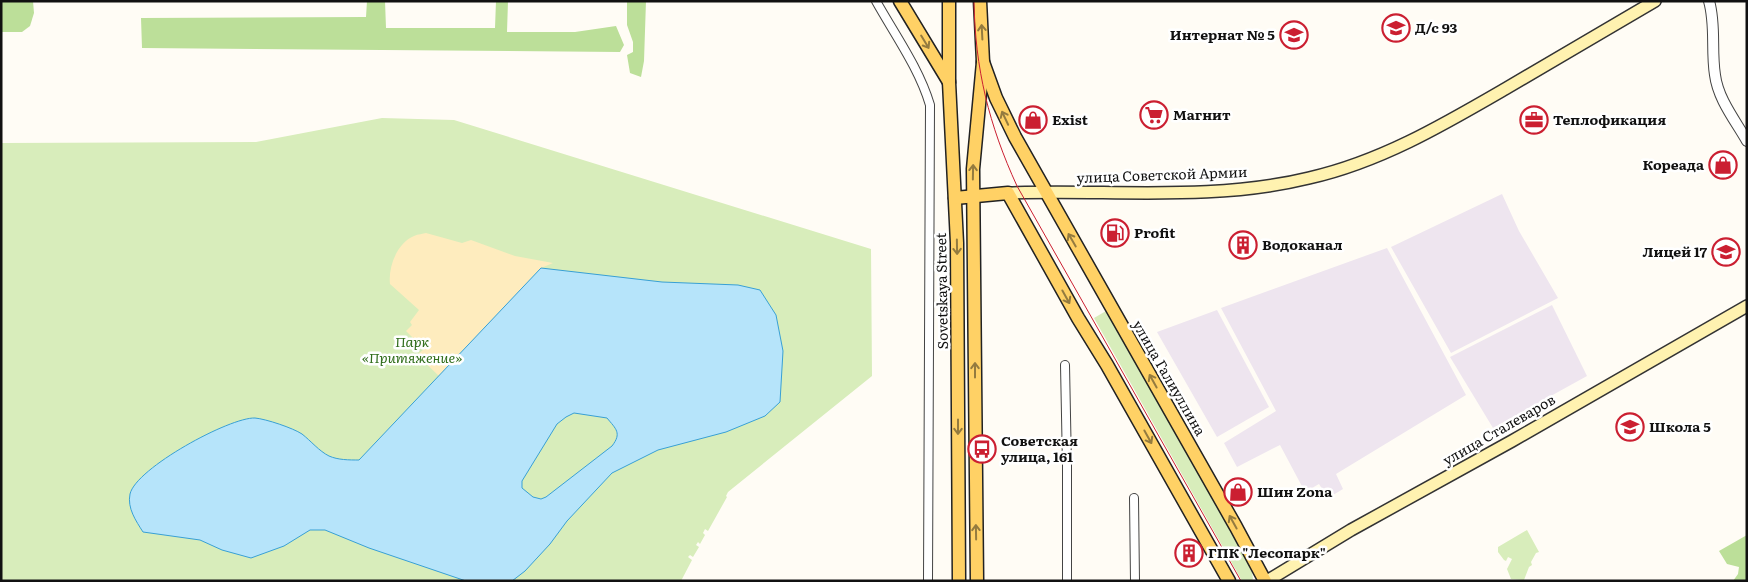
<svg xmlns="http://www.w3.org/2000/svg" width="1748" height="582" font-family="Literata,serif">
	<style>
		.industrial { fill: #eee5ef }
		.green { fill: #d8edbb }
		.forest { fill: #bcdf99 }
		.sand { fill: #feecbe }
		.water { fill: #b6e4fa; stroke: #38a0d5; fill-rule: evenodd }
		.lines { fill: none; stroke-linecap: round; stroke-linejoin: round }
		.minor-casing { stroke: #444; stroke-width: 10 }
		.tertiary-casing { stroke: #444; stroke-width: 12 }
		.secondary-casing { stroke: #333; stroke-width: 14 }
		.primary-casing { stroke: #222; stroke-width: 15 }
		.minor { stroke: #fff; stroke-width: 8 }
		.tertiary { stroke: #fff; stroke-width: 10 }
		.secondary { stroke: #fff2b0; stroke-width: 11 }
		.primary { stroke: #ffd165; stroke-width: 12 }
		.tram { stroke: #cb1f31; stroke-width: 1 }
		.oneway { stroke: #947b3f }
		.labels { text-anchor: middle; stroke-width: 5; stroke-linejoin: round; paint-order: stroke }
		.poi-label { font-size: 14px; font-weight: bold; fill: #111; stroke: #fff; text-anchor: start }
		.street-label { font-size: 14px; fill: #111; stroke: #fff }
		.park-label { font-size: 14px; font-style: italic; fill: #316e1c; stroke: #fff }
	</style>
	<rect width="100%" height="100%" fill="#fffcf5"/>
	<!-- industrial -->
	<g class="industrial">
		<polygon points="1502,194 1519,231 1558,298 1451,353 1391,247"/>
		<polygon points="1387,248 1466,395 1336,474 1343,489 1328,498 1319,484 1305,492 1280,445 1237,467 1224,443 1276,411 1221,308"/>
		<polygon points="1552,305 1587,376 1493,428 1450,357"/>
		<polygon points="1217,310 1269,407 1217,437 1157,332"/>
	</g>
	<!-- green -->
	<g class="green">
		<polygon points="382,118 454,120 871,249 872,376 728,492 726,496 727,497 708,531 705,529 703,533 705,535 700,544 698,542 696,545 699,547 693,557 690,555 688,557 692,560 681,581 1,581 1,143 256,142"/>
		<polygon points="1106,311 1245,557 1252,572 1253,579 1251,581 1242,581 1094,318"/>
		<polygon points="1527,530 1539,552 1536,553 1531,562 1532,565 1529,567 1524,580 1511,579 1507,569 1512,559 1508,557 1506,561 1504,560 1498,552 1498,547"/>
	</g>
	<!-- forest -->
	<g class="forest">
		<polygon points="1,1 33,1 34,13 30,26 22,32 1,32"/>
		<polygon points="367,1 385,1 386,28 495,28 496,1 508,1 507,32 575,32 616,26 624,45 620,52 142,48 141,18 366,17"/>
		<polygon points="627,1 646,1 644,61 641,77 630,73 627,55 633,52 633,42 627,25"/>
		<polygon points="1747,535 1747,581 1733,581 1738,574 1739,567 1727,564 1719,551"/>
	</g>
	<!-- sand -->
	<path class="sand" d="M426 233 462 243 471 240 515 256 553 263 541 268 439 376 417 355 424 349 406 331 412 325 410 322 419 310 390 284C388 267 397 243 414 236 418 234 423 234 426 233Z"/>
	<!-- water -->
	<path class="water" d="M541 268 662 282 738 285 760 290 776 315 783 351 780 402 765 416 726 432 658 450 612 473 567 521 550 544 525 571 512 581H466L369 548 325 530H310L284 546 251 558 222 550 200 540 143 532C136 521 127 508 130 494 136 468 230 417 255 418 266 419 293 428 302 434 311 441 319 451 329 456 338 460 349 460 359 460ZM574 413 607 418C616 429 622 433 612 446L546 497 541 499 533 497 522 488V481L557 424 566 417Z"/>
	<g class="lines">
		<!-- minor casing -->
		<g class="minor-casing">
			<g id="minor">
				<path d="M876 1C895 35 919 68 930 105L928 581"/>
				<polyline points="1065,365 1067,466 1067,581"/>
				<polyline points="1134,498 1135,581"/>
			</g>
		</g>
		<!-- tertiary casing -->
		<g class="tertiary-casing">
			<path id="tertiary" d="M1709 1C1716 25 1711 50 1715 75 1718 99 1735 120 1747 141"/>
		</g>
		<!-- secondary casing -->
		<g class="secondary-casing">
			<g id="secondary">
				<path d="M1008 193C1108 189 1211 202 1309 178 1380 162 1443 125 1505 89 1555 60 1605 30 1655 1"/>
				<polyline points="1267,581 1351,530 1512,441 1747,306"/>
			</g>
		</g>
		<!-- primary casing -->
		<g class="primary-casing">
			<g id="primary">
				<polyline points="900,1 949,82"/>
				<polyline points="949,1 949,82 957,243 959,581"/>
				<polyline points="983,62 996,98 1015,137 1236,527 1265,581"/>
				<polyline points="955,198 1008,193 1078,318 1107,365 1229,581"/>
				<polyline points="977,581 973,169 983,62 980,1"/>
			</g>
		</g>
		<!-- minor -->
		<use href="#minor" class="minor"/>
		<!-- tertiary -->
		<use href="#tertiary" class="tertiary"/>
		<!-- secondary -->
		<use href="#secondary" class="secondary"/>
		<!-- primary -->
		<use href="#primary" class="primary"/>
		<!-- tram -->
		<path class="tram" d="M974 1C975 69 989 125 1017 186L1241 581"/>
	</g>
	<!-- one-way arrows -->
	<defs><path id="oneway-shaft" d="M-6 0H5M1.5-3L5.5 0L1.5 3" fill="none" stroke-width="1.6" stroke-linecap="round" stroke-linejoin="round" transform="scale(1.25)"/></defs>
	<g class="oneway">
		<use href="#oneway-shaft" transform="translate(982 32) rotate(-93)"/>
		<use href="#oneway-shaft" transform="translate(925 42) rotate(59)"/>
		<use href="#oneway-shaft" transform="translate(1005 118) rotate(-115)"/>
		<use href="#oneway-shaft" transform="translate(973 172) rotate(-89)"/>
		<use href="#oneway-shaft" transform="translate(1072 240) rotate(-120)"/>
		<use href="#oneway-shaft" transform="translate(957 247) rotate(89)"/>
		<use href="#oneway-shaft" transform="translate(1066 297) rotate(61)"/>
		<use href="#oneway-shaft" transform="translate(975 370) rotate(-90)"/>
		<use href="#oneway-shaft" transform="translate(1153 381) rotate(-119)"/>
		<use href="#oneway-shaft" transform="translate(958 427) rotate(90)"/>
		<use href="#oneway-shaft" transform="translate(1148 437) rotate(61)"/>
		<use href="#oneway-shaft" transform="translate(1233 522) rotate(-119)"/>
		<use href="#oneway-shaft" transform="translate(976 532) rotate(-91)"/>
	</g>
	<!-- icons -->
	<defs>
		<g id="school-ring" transform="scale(1.4375)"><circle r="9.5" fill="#fff" stroke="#cb1f31" stroke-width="1.5"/><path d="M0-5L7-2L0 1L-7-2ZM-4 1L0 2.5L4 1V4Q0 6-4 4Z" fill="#cb1f31"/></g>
		<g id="supermarket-ring" transform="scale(1.4375)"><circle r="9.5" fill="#fff" stroke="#cb1f31" stroke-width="1.5"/><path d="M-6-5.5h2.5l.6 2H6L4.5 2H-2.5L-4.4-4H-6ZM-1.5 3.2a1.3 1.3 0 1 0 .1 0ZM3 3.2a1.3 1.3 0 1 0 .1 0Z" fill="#cb1f31"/></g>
		<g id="shop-ring" transform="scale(1.4375)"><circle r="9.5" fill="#fff" stroke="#cb1f31" stroke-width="1.5"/><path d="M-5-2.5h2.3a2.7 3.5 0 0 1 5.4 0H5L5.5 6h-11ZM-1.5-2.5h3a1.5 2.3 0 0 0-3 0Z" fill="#cb1f31"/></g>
		<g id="office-ring" transform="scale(1.4375)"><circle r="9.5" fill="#fff" stroke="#cb1f31" stroke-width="1.5"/><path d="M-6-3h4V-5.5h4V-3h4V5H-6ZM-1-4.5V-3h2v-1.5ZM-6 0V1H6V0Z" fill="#cb1f31"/></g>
		<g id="fuel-ring" transform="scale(1.4375)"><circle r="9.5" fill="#fff" stroke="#cb1f31" stroke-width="1.5"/><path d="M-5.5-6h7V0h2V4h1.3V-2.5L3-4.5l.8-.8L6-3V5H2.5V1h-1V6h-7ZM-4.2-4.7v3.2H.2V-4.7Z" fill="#cb1f31"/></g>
		<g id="building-ring" transform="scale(1.4375)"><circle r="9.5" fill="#fff" stroke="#cb1f31" stroke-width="1.5"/><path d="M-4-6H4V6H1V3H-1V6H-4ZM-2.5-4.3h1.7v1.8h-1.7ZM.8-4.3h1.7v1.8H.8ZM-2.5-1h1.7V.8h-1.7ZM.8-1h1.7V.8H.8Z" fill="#cb1f31"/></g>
		<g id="bus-ring" transform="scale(1.4375)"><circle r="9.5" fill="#fff" stroke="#cb1f31" stroke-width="1.5"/><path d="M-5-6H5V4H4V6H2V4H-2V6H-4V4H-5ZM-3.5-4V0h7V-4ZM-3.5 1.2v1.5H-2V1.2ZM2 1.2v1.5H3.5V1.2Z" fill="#cb1f31"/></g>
	</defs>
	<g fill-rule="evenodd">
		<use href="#school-ring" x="1396" y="28"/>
		<use href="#school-ring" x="1294" y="35"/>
		<use href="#supermarket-ring" x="1154" y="115"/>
		<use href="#shop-ring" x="1033" y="120"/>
		<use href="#office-ring" x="1534" y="120"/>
		<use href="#shop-ring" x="1723" y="165"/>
		<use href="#fuel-ring" x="1115" y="233"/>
		<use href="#building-ring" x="1243" y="245"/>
		<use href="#school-ring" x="1726" y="252"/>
		<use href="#school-ring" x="1630" y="427"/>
		<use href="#bus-ring" x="982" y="449"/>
		<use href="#shop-ring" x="1238" y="492"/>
		<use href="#building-ring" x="1189" y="553"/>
	</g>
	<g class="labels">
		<!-- poi labels -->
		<g class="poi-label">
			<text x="1415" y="33">Д/с 93</text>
			<text x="1275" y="40" text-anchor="end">Интернат № 5</text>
			<text x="1173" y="120">Магнит</text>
			<text x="1052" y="125">Exist</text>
			<text x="1553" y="125">Теплофикация</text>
			<text x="1704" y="170" text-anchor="end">Кореада</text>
			<text x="1134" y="238">Profit</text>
			<text x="1262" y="250">Водоканал</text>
			<text x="1707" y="257" text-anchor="end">Лицей 17</text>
			<text x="1649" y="432">Школа 5</text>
			<text x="1001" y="446">Советская<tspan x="1001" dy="16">улица, 161</tspan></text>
			<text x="1257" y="497">Шин Zona</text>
			<text x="1208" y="558">ГПК "Лесопарк"</text>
		</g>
		<!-- street labels -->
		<g class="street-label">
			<text transform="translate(1162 175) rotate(-2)" y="5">улица Советской Армии</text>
			<text transform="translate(942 291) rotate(-91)" y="5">Sovetskaya Street</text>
			<text transform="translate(1169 378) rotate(60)" y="5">улица Галиуллина</text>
			<text transform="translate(1499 430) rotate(-30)" y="5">улица Сталеваров</text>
		</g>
		<!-- park labels -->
		<g class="park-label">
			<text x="412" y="347">Парк<tspan x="412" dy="16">«Притяжение»</tspan></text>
		</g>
	</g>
	<!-- border -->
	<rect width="1748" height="582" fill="none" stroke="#111111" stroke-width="5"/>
</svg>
